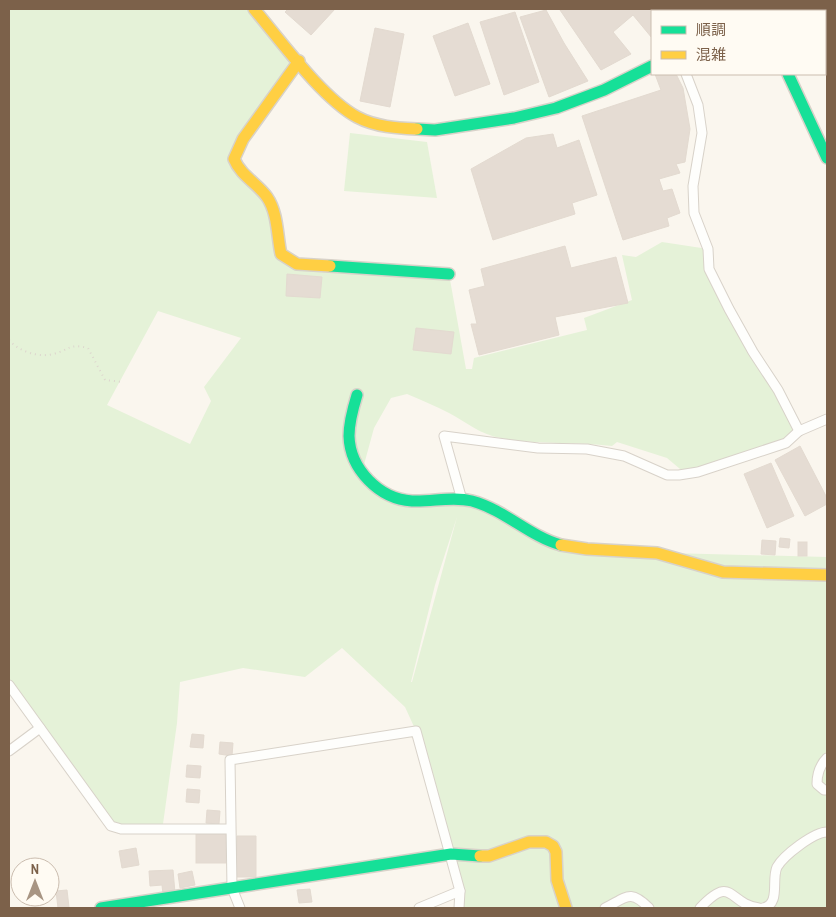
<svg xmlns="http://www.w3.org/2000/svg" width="836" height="917" font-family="'Archivo Narrow','Noto Sans JP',sans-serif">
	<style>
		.green { fill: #e5f2d8; fill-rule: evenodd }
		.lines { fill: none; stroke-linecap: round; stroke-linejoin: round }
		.river { stroke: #cfe6eb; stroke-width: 16 }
		.building { fill: #e5dcd3; stroke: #e3dad0 }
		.street-casing { stroke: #d8d2c9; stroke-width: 11 }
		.fast-casing { stroke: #d8d2c9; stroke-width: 14 }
		.slow-casing { stroke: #d8d2c9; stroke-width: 14 }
		.path { stroke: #ddd6ce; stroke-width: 2; stroke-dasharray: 1 4; stroke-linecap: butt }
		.street { stroke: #fefefc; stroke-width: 9 }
		.fast { stroke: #16e098; stroke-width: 11 }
		.slow { stroke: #ffcf43; stroke-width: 11 }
	</style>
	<rect width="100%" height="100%" fill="#faf6ee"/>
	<!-- green -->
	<g class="green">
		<path d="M9 9H247L294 63 234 159 273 210 287 259 449 274 466 369H472L474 358 587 330 584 318 632 300 622 255 636 257 662 242 708 249 723 297 799 431 779 445 686 474 667 458 617 442 612 446C575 441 538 445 501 438 481 435 466 422 449 413 436 406 421 400 407 394L391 398 374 428 362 472 383 492 462 500 550 542 669 553 827 557V908H455V873L416 731 405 707 342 648 305 677 243 668 180 682 177 723 163 824 111 826 9 685ZM158 311 241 338 204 387 211 401 190 444 107 405ZM457 517 412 682H411L435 585Z"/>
		<polygon points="350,133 427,142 437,198 344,191"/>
	</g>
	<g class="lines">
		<!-- river -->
		<g class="river">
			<polyline points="789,9 792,11"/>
			<polyline points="825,38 827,40"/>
		</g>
	</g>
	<!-- building -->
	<g class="building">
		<polygon points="288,9 335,9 311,35 285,12"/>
		<polygon points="562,9 705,9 702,11 652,11 652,38 633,15 613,32 631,54 601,70 560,10"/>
		<polygon points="546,10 564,43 588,81 549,97 520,17"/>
		<polygon points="515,12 539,82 504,95 480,22"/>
		<polygon points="468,23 490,84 455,96 433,36"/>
		<polygon points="375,28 404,34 390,107 360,101"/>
		<polygon points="655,74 676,74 683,88 690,129 685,162 676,164 680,173 659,179 663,191 672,189 680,213 667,218 669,226 623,240 582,116 661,90"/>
		<polygon points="553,134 557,148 579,140 597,195 572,203 575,214 493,240 471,169 526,138"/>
		<polygon points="565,246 571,268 616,257 628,303 555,317 559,335 479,355 471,324 477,324 469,290 485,286 481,269"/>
		<polygon points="287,274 322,277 320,298 286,296"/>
		<polygon points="416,328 454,332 451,354 413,350"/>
		<polygon points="800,446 827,498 827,504 805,516 775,460"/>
		<polygon points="771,463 794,516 767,528 744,474"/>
		<polygon points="780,538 790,539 789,548 779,547"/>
		<polygon points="762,540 776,541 775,555 761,554"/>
		<rect x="798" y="542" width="9" height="14"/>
		<polygon points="192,734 204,735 203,748 190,747"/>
		<polygon points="220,742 233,743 232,756 219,754"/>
		<polygon points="187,765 201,766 200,778 186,777"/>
		<polygon points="187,789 200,790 199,803 186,802"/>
		<polygon points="207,810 220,811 219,824 206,823"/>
		<rect x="196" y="834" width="30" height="29"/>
		<polygon points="237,836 256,836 256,877 236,877"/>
		<polygon points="136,848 139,865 122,868 119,851"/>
		<polygon points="173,870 175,893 163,894 162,885 150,886 149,871"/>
		<polygon points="192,871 195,885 180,888 178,874"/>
		<polygon points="310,889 312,902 299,903 297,890"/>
		<polygon points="67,890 69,907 58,908 56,891"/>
	</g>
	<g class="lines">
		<!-- street casing -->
		<g class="street-casing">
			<g id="street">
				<polyline points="825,59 827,61"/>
				<polyline points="686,74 698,105 702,133 693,186 694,213 708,249 709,269 729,309 753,352 778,390 799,431"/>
				<polyline points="462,500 444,436 538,448 587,449 624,456 667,475 679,475 698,472 786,443 799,431 827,419"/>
				<polyline points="9,685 111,826 121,829 230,829"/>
				<polyline points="9,751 40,728"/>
				<path d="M827 758C820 765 817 774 817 784L824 790H827"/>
				<polyline points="240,908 232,888 230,760 416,731 460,891 459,908"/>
				<polyline points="419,908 460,891"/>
				<path d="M605 908C627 897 630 889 649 908"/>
				<path d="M700 908C733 873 728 904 759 908"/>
				<path d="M763 908C781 904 771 880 777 867 784 855 814 832 827 832"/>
			</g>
		</g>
		<!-- fast casing -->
		<g class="fast-casing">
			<g id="fast">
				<polyline points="757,9 759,11"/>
				<polyline points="788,74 827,158"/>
				<polyline points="417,129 435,130 514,118 556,108 604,90 652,66"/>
				<polyline points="330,266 449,274"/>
				<path d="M357 395C353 408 349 422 349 436 350 469 379 499 412 501 432 502 453 496 472 501 505 510 529 536 561 545"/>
				<polyline points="101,908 451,854 480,856"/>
			</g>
		</g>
		<!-- slow casing -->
		<g class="slow-casing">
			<g id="slow">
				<path d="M254 9C281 41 322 98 357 117 376 127 397 128 417 129"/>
				<path d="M299 61 243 139 234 159C241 176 257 183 267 197 278 213 277 236 281 254L297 264 330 266"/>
				<polyline points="561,545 587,549 657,553 723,572 827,575"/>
				<polyline points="480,856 489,856 529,842 546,842 553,846 556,852 557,880 566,908"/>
			</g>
		</g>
		<!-- path -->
		<path class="path" d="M9 340C18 351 39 358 53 354 70 350 68 343 88 348L105 380 123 382"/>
		<!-- street -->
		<use href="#street" class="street"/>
		<!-- fast -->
		<use href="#fast" class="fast"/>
		<!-- slow -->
		<use href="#slow" class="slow"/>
	</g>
	<!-- border -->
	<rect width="836" height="917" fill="none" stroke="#7c614a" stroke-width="20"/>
	<!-- legend -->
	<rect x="651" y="10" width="175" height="65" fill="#fffbf3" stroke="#cbbdaf"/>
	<rect x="661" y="26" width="25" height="8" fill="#16e098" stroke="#cbbdaf"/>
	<text x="696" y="35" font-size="15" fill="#7c614a">順調</text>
	<rect x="661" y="51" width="25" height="8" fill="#ffcf43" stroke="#cbbdaf"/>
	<text x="696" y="60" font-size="15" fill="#7c614a">混雑</text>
	<!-- north arrow -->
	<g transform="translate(35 882)"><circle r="24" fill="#fffbf3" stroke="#cbbdaf"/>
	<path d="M0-4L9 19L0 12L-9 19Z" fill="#a89583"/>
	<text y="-8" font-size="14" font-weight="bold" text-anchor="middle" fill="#7c614a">N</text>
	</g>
</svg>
